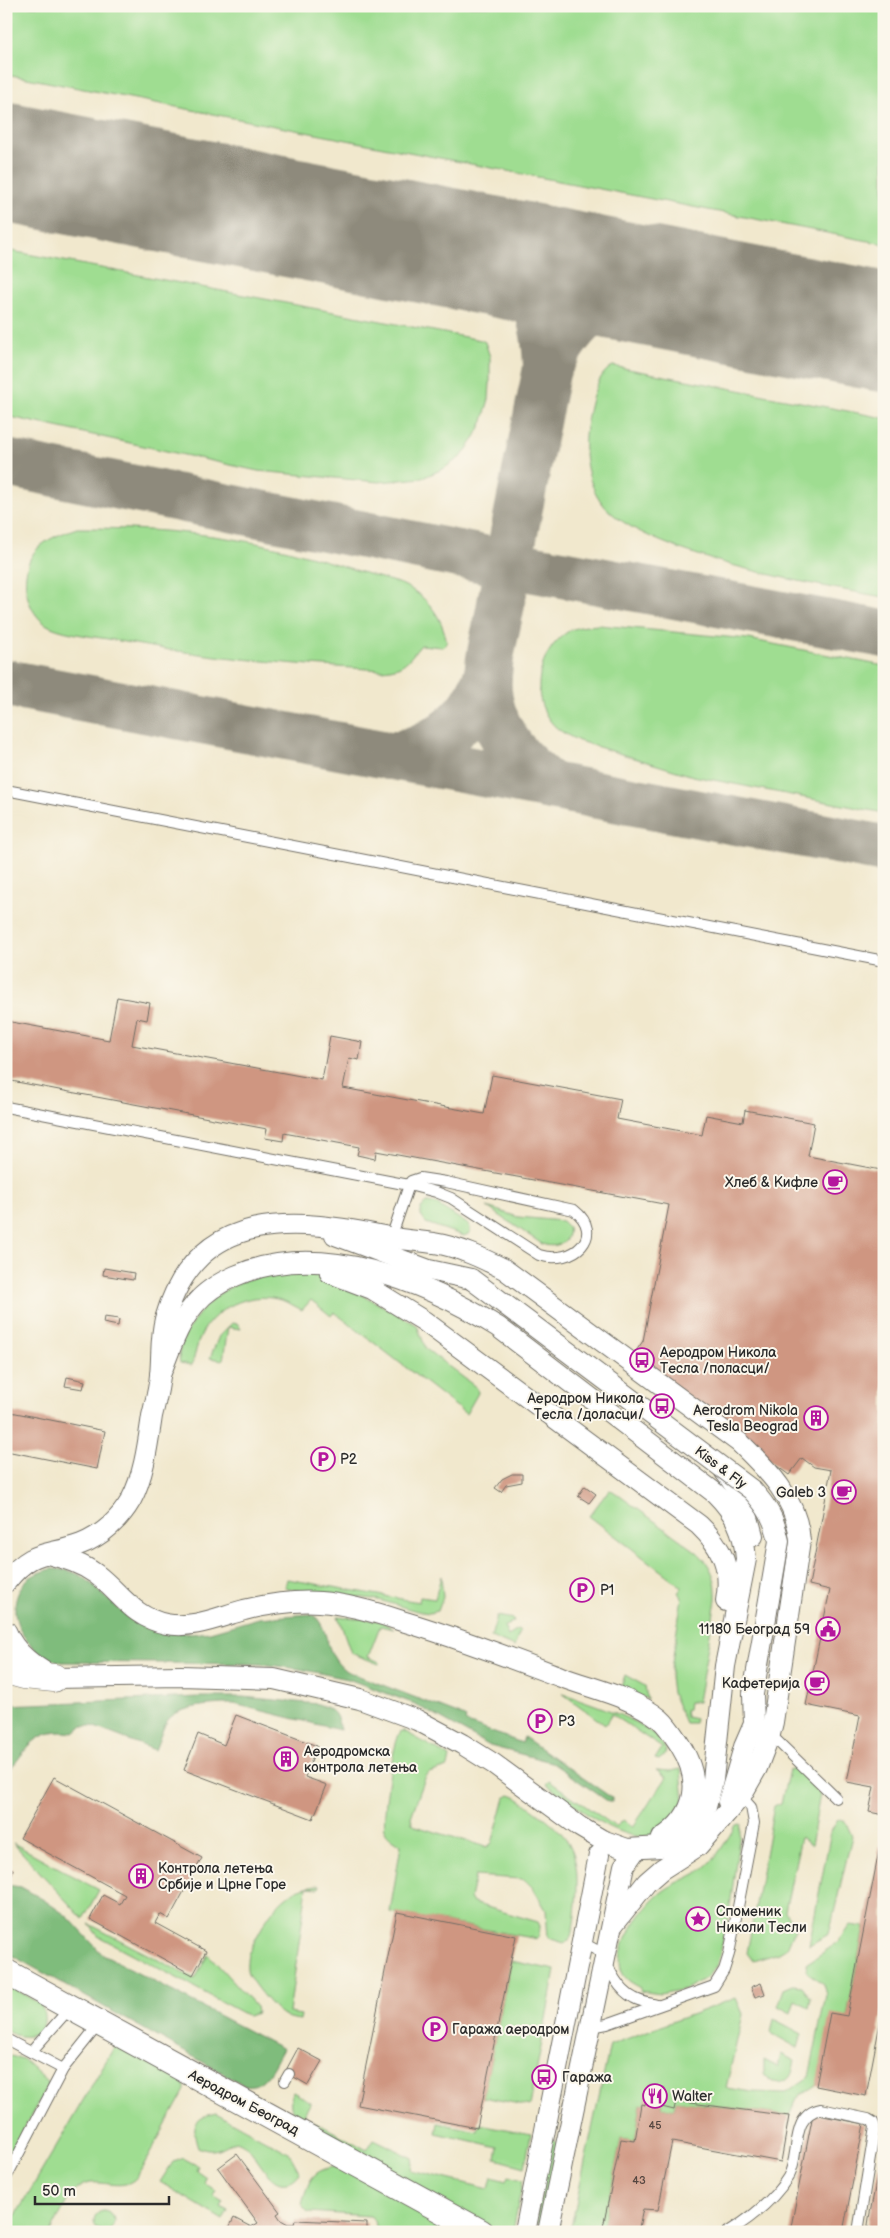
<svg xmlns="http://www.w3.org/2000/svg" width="890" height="2238" font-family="'Balsamiq Sans',sans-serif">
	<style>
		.green { fill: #9fdd91; stroke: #65845e }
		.forest { fill: #7fbc7b; stroke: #557453 }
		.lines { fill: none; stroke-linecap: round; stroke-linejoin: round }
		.taxiway { stroke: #8e8a7c; stroke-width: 48 }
		.runway { stroke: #8e8a7c; stroke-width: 120 }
		.building { fill: #cf9681 }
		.service-casing { stroke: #706d64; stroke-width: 12 }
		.minor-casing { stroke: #706d64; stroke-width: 22 }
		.tertiary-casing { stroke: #706d64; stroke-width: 27 }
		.primary-casing { stroke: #706d64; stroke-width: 29 }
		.service { stroke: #fff; stroke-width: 10 }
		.minor { stroke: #fff; stroke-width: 20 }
		.tertiary { stroke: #fff; stroke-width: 25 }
		.primary { stroke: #fff; stroke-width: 28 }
		.minor-bridge-casing { stroke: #706d64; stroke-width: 22; stroke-linecap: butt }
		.minor-bridge { stroke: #fff; stroke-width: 20 }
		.labels { text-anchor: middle; stroke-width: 4; stroke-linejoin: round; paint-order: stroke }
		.number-label { font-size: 11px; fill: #544640 }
		.poi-label { font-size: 14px; fill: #2b2b2b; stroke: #fbf7ec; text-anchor: start }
		.street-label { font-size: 14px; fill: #2b2b2b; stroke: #fbf7ec }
	</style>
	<rect width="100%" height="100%" fill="#fbf7ec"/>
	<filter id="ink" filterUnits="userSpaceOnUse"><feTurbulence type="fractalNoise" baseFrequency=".02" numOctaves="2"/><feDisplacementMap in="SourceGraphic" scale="10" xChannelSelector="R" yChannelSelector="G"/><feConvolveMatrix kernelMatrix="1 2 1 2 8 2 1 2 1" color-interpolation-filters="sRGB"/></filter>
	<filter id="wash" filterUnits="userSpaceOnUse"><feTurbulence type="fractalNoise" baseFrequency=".0096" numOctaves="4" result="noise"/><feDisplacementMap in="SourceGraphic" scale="20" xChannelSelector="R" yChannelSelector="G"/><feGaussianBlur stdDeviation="1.12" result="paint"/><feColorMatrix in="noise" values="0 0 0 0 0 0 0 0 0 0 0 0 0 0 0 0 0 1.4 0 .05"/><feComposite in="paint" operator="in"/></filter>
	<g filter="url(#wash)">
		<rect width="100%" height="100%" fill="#f1e8cd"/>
		<!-- green -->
		<g class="green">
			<polygon points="6,6 884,6 884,244 6,74"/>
			<polygon points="6,250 481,340 485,342 490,357 490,383 489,399 483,421 474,439 462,456 443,469 422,478 379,482 258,471 6,416"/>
			<path d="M613 366 884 418V597C819 586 641 555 602 503 587 483 582 452 586 427 589 410 595 374 613 366Z"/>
			<path d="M77 528C148 528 219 533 288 550 326 560 363 573 401 584 426 595 442 615 447 643L442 647 421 645C407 661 406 668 382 670 292 664 203 658 114 640 97 637 67 634 51 627 24 615 17 570 37 549 48 538 63 533 77 528Z"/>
			<path d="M599 625 748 639 884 666V813L693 776 579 741C569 736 558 731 551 722 529 695 539 652 566 633 575 626 588 626 599 625Z"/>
			<polygon points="427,1203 436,1204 466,1223 470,1227 470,1233 464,1236 426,1223 421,1216 421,1208"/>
			<path d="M487 1207 518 1217 562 1221 568 1227C571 1243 555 1249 542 1244Z"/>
			<path d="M273 1272H311L332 1278 417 1325 426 1349 477 1388 478 1393 466 1414 334 1312 331 1316 311 1300 302 1310C294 1306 287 1301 277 1299 249 1292 214 1308 201 1335 197 1344 195 1355 192 1365L180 1363C174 1340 204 1304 222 1292 238 1282 255 1277 273 1272Z"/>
			<polygon points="232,1323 238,1324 241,1329 228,1327 223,1360 210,1358 219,1336"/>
			<path d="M609 1490 613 1491 697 1552C712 1566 717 1580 716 1600L698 1702H689L688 1709 685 1710 686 1717 695 1719 694 1723H685L672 1693 670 1676 682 1597 678 1593 682 1587 589 1516Z"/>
			<path d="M441 1576 443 1597 438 1611 430 1613C413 1612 391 1602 373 1599 343 1595 313 1596 285 1587L287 1579 419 1602 420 1597 435 1599Z"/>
			<polygon points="338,1616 381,1621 394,1629 380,1626 368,1657 380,1662 379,1664 351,1653"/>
			<polygon points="497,1616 513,1619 514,1621 504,1627 508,1636 518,1630 520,1632 514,1647 491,1637"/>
			<polygon points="625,1675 645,1686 647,1699 621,1687"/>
			<path d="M562 1693C590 1704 653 1721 666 1750L665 1755 659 1760 655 1759 662 1748 612 1714 605 1725Z"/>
			<path d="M401 1731H404L450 1757 448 1767 429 1773 425 1778 411 1817 412 1823 415 1826 487 1847 492 1843 505 1798 510 1795C518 1797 526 1804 533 1809 574 1838 580 1854 576 1904 575 1916 574 1930 569 1941L564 1943 548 1938 546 1910 533 1888 527 1882 521 1879 475 1876 470 1898 473 1903 538 1922 540 1926 539 1937 537 1939 390 1912 401 1845C396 1841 386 1836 385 1830 382 1817 393 1740 401 1731Z"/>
			<polygon points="796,1767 820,1794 811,1846 801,1837 785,1911 795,1929 787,1948 779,1953 753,1961 747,1953 774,1806 781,1803 789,1770"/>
			<path d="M681 1769 684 1801C677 1809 671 1822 663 1829 631 1856 572 1802 546 1784L549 1781 616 1827 623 1820 633 1827 667 1777 656 1770 671 1771Z"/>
			<polygon points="838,1820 845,1821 852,1836 829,1934 809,1945 831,1831"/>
			<path d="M741 1824 728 1922 717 1965 706 1978 685 1989 660 1994 640 1991 641 1988C634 1984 627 1981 623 1974 610 1950 644 1906 662 1892 676 1881 695 1877 708 1865 720 1853 727 1839 736 1825Z"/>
			<polygon points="13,1843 99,1890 83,1919"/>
			<path d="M320 1885 319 1888 307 1887 289 2013 301 2015 300 2020C295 2019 289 2019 285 2016 275 2012 252 1983 248 1974 246 1967 247 1961 248 1954 264 1923 280 1886 320 1885Z"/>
			<polygon points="89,1924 195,1979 208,1954 256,2007 257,2013 248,2016 98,1936"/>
			<polygon points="850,1925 864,1927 847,2016 816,2086 797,2098 789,2116 676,2101 674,2110 662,2107 665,2088 649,2086 645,2105 641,2104 635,2141 621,2139 602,2232 570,2232 610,2045 736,1998 743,2014 726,2088 752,2092 785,2093 809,2077 826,1995 823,1984 807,1972 806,1964 837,1943"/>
			<polygon points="511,1961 555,1970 530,2106 483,2097"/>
			<path d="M6 1983 41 2005C53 2033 30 2044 6 2031Z"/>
			<polygon points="793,1985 802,1986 811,1998 809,2007 795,2000 791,2013 778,2006 784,1989"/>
			<polygon points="774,2019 802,2034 798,2048 771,2033"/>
			<path d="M116 2044 185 2083V2090L137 2177C122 2194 99 2176 81 2186 66 2195 60 2218 51 2232H6Z"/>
			<path d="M781 2054 795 2061C793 2067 793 2074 789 2078 781 2086 769 2083 764 2074V2060L778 2067Z"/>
			<polygon points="6,2055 23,2059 49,2083 6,2161"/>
			<path d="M293 2092 311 2102 301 2120C291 2113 288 2103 293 2092Z"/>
			<path d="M216 2113 289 2153 300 2173C275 2204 259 2156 246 2146 243 2144 238 2142 235 2141 221 2148 213 2154 198 2147 191 2126 194 2118 216 2113Z"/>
			<polygon points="308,2118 367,2150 374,2139 413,2158 411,2170 489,2189 492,2177 506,2181 508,2176 523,2180 514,2226 506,2232 497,2231 304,2123"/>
			<polygon points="438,2123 478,2131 480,2124 531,2134 525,2167 496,2159 498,2147 436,2133"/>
			<polygon points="551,2139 558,2144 542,2224 536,2223"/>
			<polygon points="183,2158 198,2166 196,2170 206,2177 204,2183 216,2190 213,2195 223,2201 220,2206 228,2210 223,2220 160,2182 173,2162"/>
			<path d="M334 2167 347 2169 463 2232H377L375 2220 370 2216 309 2212 302 2204C309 2183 309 2171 334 2167Z"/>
			<circle cx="104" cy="2221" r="10"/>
		</g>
		<!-- forest -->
		<g class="forest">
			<path d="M51 1569C64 1569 74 1571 85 1578L130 1619 147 1627 191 1634 210 1632 259 1618 312 1614C331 1627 322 1653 346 1671L458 1714 466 1718 465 1721 470 1724 522 1743 524 1737 612 1798V1802H609L551 1762 490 1746 415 1704 348 1679 300 1669 262 1664 62 1662C28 1655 0 1615 24 1583 30 1575 42 1572 51 1569Z"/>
			<path d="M199 1697H242L318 1704C334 1710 337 1713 340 1730L234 1704C217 1704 178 1705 167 1721 162 1729 159 1741 155 1750L92 1726H82L74 1733C35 1727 28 1748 6 1775V1705Z"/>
			<path d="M6 1885 21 1887 44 1900 67 1916 103 1955 283 2049C273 2065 266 2089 244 2085L6 1952Z"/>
		</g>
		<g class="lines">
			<!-- taxiway -->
			<g class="taxiway">
				<path d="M476 253C532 281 545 305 547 368 531 448 514 528 500 609 495 637 484 671 489 699 496 737 521 764 551 786"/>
				<path d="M547 368C578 314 596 301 657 288"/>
				<polyline points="6,463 508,564 884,634"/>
				<polyline points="6,683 884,849"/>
				<path d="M389 756C420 752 451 735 470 710 478 700 483 686 488 675"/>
			</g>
			<!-- runway -->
			<polyline class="runway" points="6,162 884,332"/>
		</g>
		<g id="blocks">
			<!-- building -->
			<g class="building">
				<polygon points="117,997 150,1003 147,1020 137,1018 132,1045 322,1080 330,1036 362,1042 359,1060 349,1058 343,1088 484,1114 492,1075 621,1099 617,1119 702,1135 706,1115 743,1122 745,1110 814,1123 808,1156 881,1170 884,1167 884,1815 869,1812 874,1787 847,1782 860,1716 806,1705 830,1590 809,1585 831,1470 814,1467 802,1458 789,1475 631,1358 643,1341 669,1205 376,1151 375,1159 357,1155 359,1147 284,1133 283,1141 265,1138 267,1129 6,1080 6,1021 109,1040"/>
				<polygon points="104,1268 134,1273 133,1280 103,1275"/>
				<polygon points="104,1317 119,1319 118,1326 103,1323"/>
				<polygon points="67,1377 85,1381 83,1389 65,1386"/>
				<polygon points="6,1411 105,1431 97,1469 6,1451"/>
				<polygon points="512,1474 522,1474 522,1482 506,1485 501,1492 495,1488 502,1479"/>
				<polygon points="585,1486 596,1494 589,1503 578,1496"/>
				<polygon points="236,1715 317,1746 305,1777 327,1785 313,1819 184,1770 198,1734 224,1745"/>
				<polygon points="54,1777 202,1858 169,1919 160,1914 155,1923 206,1951 193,1975 90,1919 103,1895 120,1904 125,1895 20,1838"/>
				<polygon points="883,1830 884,2002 866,2096 816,2086 830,2013 847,2016"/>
				<polygon points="6,1868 13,1869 10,1882 6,1881"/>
				<polygon points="397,1912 516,1936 477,2128 358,2105"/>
				<polygon points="761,1983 765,1994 755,1997 751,1987"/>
				<polygon points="298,2048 322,2061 308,2085 285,2072"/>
				<polygon points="649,2085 665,2088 662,2107 674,2110 676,2101 789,2116 781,2162 672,2142 658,2210 643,2209 638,2232 602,2232 621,2139 635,2141 641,2104 645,2105"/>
				<polygon points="813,2114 864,2124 843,2232 790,2232"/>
				<polygon points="883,2148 884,2232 867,2232 869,2218"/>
				<polygon points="237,2154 280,2212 277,2214 281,2220 288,2224 294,2224 295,2220 367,2223 367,2232 227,2232 234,2218 251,2227 258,2223 218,2168"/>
			</g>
		</g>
	</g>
	<g filter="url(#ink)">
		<use href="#blocks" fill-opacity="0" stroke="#706d64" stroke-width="1"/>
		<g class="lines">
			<!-- service casing -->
			<g class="service-casing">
				<g id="service">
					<polyline points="6,790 884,961"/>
					<polyline points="6,1107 409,1185 391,1238"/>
					<path d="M420 1178 446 1182 574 1210C606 1235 574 1266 539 1255L451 1198 436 1192 409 1185 411 1181Z"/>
					<polyline points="770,1734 836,1798"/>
					<path d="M581 1942 606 1955C607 1970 620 1991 634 1998 641 2002 649 2003 657 2005"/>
					<polyline points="591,2027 607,2024 714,1986 724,1970 729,1954 754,1823 751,1807 741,1796"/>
					<polyline points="6,2039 63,2069"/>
					<polyline points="31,2052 70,2008"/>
					<polyline points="285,2081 289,2074"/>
					<polyline points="6,2178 63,2069 99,2024"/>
					<path d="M728 2232C751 2218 774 2200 788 2177 801 2156 789 2115 821 2109L868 2119 873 2122 875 2127 858 2232"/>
				</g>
			</g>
			<!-- minor casing -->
			<g class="minor-casing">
				<g id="minor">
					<polyline points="335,1235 429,1270 471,1279"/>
					<path d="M330 1273 372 1289 424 1321 699 1525C722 1547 732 1568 726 1601"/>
					<path d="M725 1472C741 1491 747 1512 753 1536"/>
					<path d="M48 1554C66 1559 81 1563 96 1574 121 1593 132 1617 166 1624 194 1629 218 1617 244 1610 269 1604 295 1600 320 1602 348 1604 375 1612 402 1621 456 1637 508 1657 561 1677 593 1689 633 1697 660 1719 668 1726 674 1736 680 1745 702 1780 698 1814 662 1838"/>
					<path d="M6 1582C33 1548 46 1557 81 1544 102 1536 120 1519 131 1500 144 1476 148 1443 152 1416 155 1403 159 1389 160 1375 162 1357 160 1338 165 1319 198 1206 296 1218 389 1237 404 1240 419 1241 434 1243 459 1247 482 1258 504 1269L740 1443C769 1471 797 1499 800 1541L773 1722 770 1734 757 1768 741 1796 698 1846 662 1869 647 1882 612 1926"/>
					<path d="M6 1631C15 1654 34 1666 54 1678L181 1676 274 1679 360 1699 417 1720 462 1744 494 1764 580 1827 602 1840 627 1849 661 1847 691 1830 706 1807 713 1780 725 1666 746 1559C744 1531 735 1513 715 1493L498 1327C424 1281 320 1239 235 1276 221 1282 205 1292 195 1304 177 1325 170 1350 160 1375"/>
					<polyline points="728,1802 744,1747 754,1724 753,1694"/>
					<polyline points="525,2232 599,1855"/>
					<polyline points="548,2232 624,1866 636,1849"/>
				</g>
			</g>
			<!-- tertiary casing -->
			<g class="tertiary-casing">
				<polyline id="tertiary" points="6,1972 481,2232"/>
			</g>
			<!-- primary casing -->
			<g class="primary-casing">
				<polyline id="primary" points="6,1670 24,1675 54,1678"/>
			</g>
			<!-- service -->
			<use href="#service" class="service"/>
			<!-- minor -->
			<use href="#minor" class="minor"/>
			<!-- tertiary -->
			<use href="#tertiary" class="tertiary"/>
			<!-- primary -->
			<use href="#primary" class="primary"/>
			<!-- minor-bridge casing -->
			<g class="minor-bridge-casing">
				<path id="minor-bridge" d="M471 1279 752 1490C768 1508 774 1518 779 1541L753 1694"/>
			</g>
			<!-- minor-bridge -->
			<use href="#minor-bridge" class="minor-bridge"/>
		</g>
	</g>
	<!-- icons -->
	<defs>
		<g id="cafe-ring" transform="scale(1.25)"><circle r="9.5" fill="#fbf7ec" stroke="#b5179e" stroke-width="1.5"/><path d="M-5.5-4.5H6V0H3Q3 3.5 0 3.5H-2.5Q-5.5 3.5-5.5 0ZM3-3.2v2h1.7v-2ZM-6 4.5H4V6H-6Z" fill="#b5179e"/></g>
		<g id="bus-ring" transform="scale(1.25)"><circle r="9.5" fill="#fbf7ec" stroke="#b5179e" stroke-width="1.5"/><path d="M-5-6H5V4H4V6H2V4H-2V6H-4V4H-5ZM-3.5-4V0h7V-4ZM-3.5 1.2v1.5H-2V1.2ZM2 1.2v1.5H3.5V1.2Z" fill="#b5179e"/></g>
		<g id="building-ring" transform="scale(1.25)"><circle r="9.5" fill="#fbf7ec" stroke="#b5179e" stroke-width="1.5"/><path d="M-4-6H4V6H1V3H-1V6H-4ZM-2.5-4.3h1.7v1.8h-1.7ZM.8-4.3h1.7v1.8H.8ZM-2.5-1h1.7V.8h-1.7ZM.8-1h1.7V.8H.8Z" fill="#b5179e"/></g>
		<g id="parking-ring" transform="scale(1.25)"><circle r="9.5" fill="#fbf7ec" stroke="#b5179e" stroke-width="1.5"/><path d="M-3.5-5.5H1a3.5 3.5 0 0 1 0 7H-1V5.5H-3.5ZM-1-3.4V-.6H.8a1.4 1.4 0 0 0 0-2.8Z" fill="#b5179e"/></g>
		<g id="civic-ring" transform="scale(1.25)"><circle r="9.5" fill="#fbf7ec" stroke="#b5179e" stroke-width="1.5"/><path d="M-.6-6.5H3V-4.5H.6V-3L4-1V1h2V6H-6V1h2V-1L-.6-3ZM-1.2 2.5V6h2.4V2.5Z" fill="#b5179e"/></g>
		<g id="sight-ring" transform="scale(1.25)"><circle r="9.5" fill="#fbf7ec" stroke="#b5179e" stroke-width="1.5"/><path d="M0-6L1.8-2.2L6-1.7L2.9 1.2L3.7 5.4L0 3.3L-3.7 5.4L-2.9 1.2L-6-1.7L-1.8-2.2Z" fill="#b5179e"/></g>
		<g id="restaurant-ring" transform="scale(1.25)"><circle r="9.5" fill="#fbf7ec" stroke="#b5179e" stroke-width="1.5"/><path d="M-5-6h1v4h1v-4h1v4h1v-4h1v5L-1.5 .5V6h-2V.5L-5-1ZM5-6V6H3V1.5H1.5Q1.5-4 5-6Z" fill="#b5179e"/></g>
	</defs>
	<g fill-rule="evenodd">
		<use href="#cafe-ring" x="835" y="1182"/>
		<use href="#bus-ring" x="642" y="1360"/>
		<use href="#bus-ring" x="662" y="1406"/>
		<use href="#building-ring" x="816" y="1418"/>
		<use href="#parking-ring" x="323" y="1459"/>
		<use href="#cafe-ring" x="844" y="1492"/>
		<use href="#parking-ring" x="582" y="1590"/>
		<use href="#civic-ring" x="828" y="1629"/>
		<use href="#cafe-ring" x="817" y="1683"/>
		<use href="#parking-ring" x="540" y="1721"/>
		<use href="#building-ring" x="286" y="1759"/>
		<use href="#building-ring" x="141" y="1876"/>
		<use href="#sight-ring" x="698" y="1919"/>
		<use href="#parking-ring" x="435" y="2029"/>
		<use href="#bus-ring" x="544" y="2077"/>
		<use href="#restaurant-ring" x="655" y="2096"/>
	</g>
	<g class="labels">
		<!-- number labels -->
		<g class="number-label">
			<text x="655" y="2129">45</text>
			<text x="639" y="2184">43</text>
		</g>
		<!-- poi labels -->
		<g class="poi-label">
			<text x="818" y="1187" text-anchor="end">Хлеб &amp; Кифле</text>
			<text x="660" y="1357">Аеродром Никола<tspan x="660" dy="16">Тесла /поласци/</tspan></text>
			<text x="644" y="1403" text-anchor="end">Аеродром Никола<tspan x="644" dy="16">Тесла /доласци/</tspan></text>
			<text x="798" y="1415" text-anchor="end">Aerodrom Nikola<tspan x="798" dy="16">Tesla Beograd</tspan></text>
			<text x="340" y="1464">P2</text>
			<text x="826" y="1497" text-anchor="end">Galeb 3</text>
			<text x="600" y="1595">P1</text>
			<text x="810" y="1634" text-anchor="end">11180 Београд 59</text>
			<text x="800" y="1688" text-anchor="end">Кафетерија</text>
			<text x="558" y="1726">P3</text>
			<text x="304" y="1756">Аеродромска<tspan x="304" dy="16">контрола летења</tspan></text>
			<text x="158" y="1873">Контрола летења<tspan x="158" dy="16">Србије и Црне Горе</tspan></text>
			<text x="716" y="1916">Споменик<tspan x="716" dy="16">Николи Тесли</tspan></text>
			<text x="452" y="2034">Гаража аеродром</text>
			<text x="562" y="2082">Гаража</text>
			<text x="672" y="2101">Walter</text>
		</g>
		<!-- street labels -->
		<g class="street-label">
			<text transform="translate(721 1467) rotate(37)" y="5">Kiss &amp; Fly</text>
			<text transform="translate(244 2102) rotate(28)" y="5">Аеродром Београд</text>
		</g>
	</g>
	<!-- margin -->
	<rect width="890" height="2238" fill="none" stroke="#fbf7ec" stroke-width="25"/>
	<!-- scale -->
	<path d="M35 2196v8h134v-8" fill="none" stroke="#2b2b2b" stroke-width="2.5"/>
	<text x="42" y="2196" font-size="15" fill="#2b2b2b" stroke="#fbf7ec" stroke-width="4" paint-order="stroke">50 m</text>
</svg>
